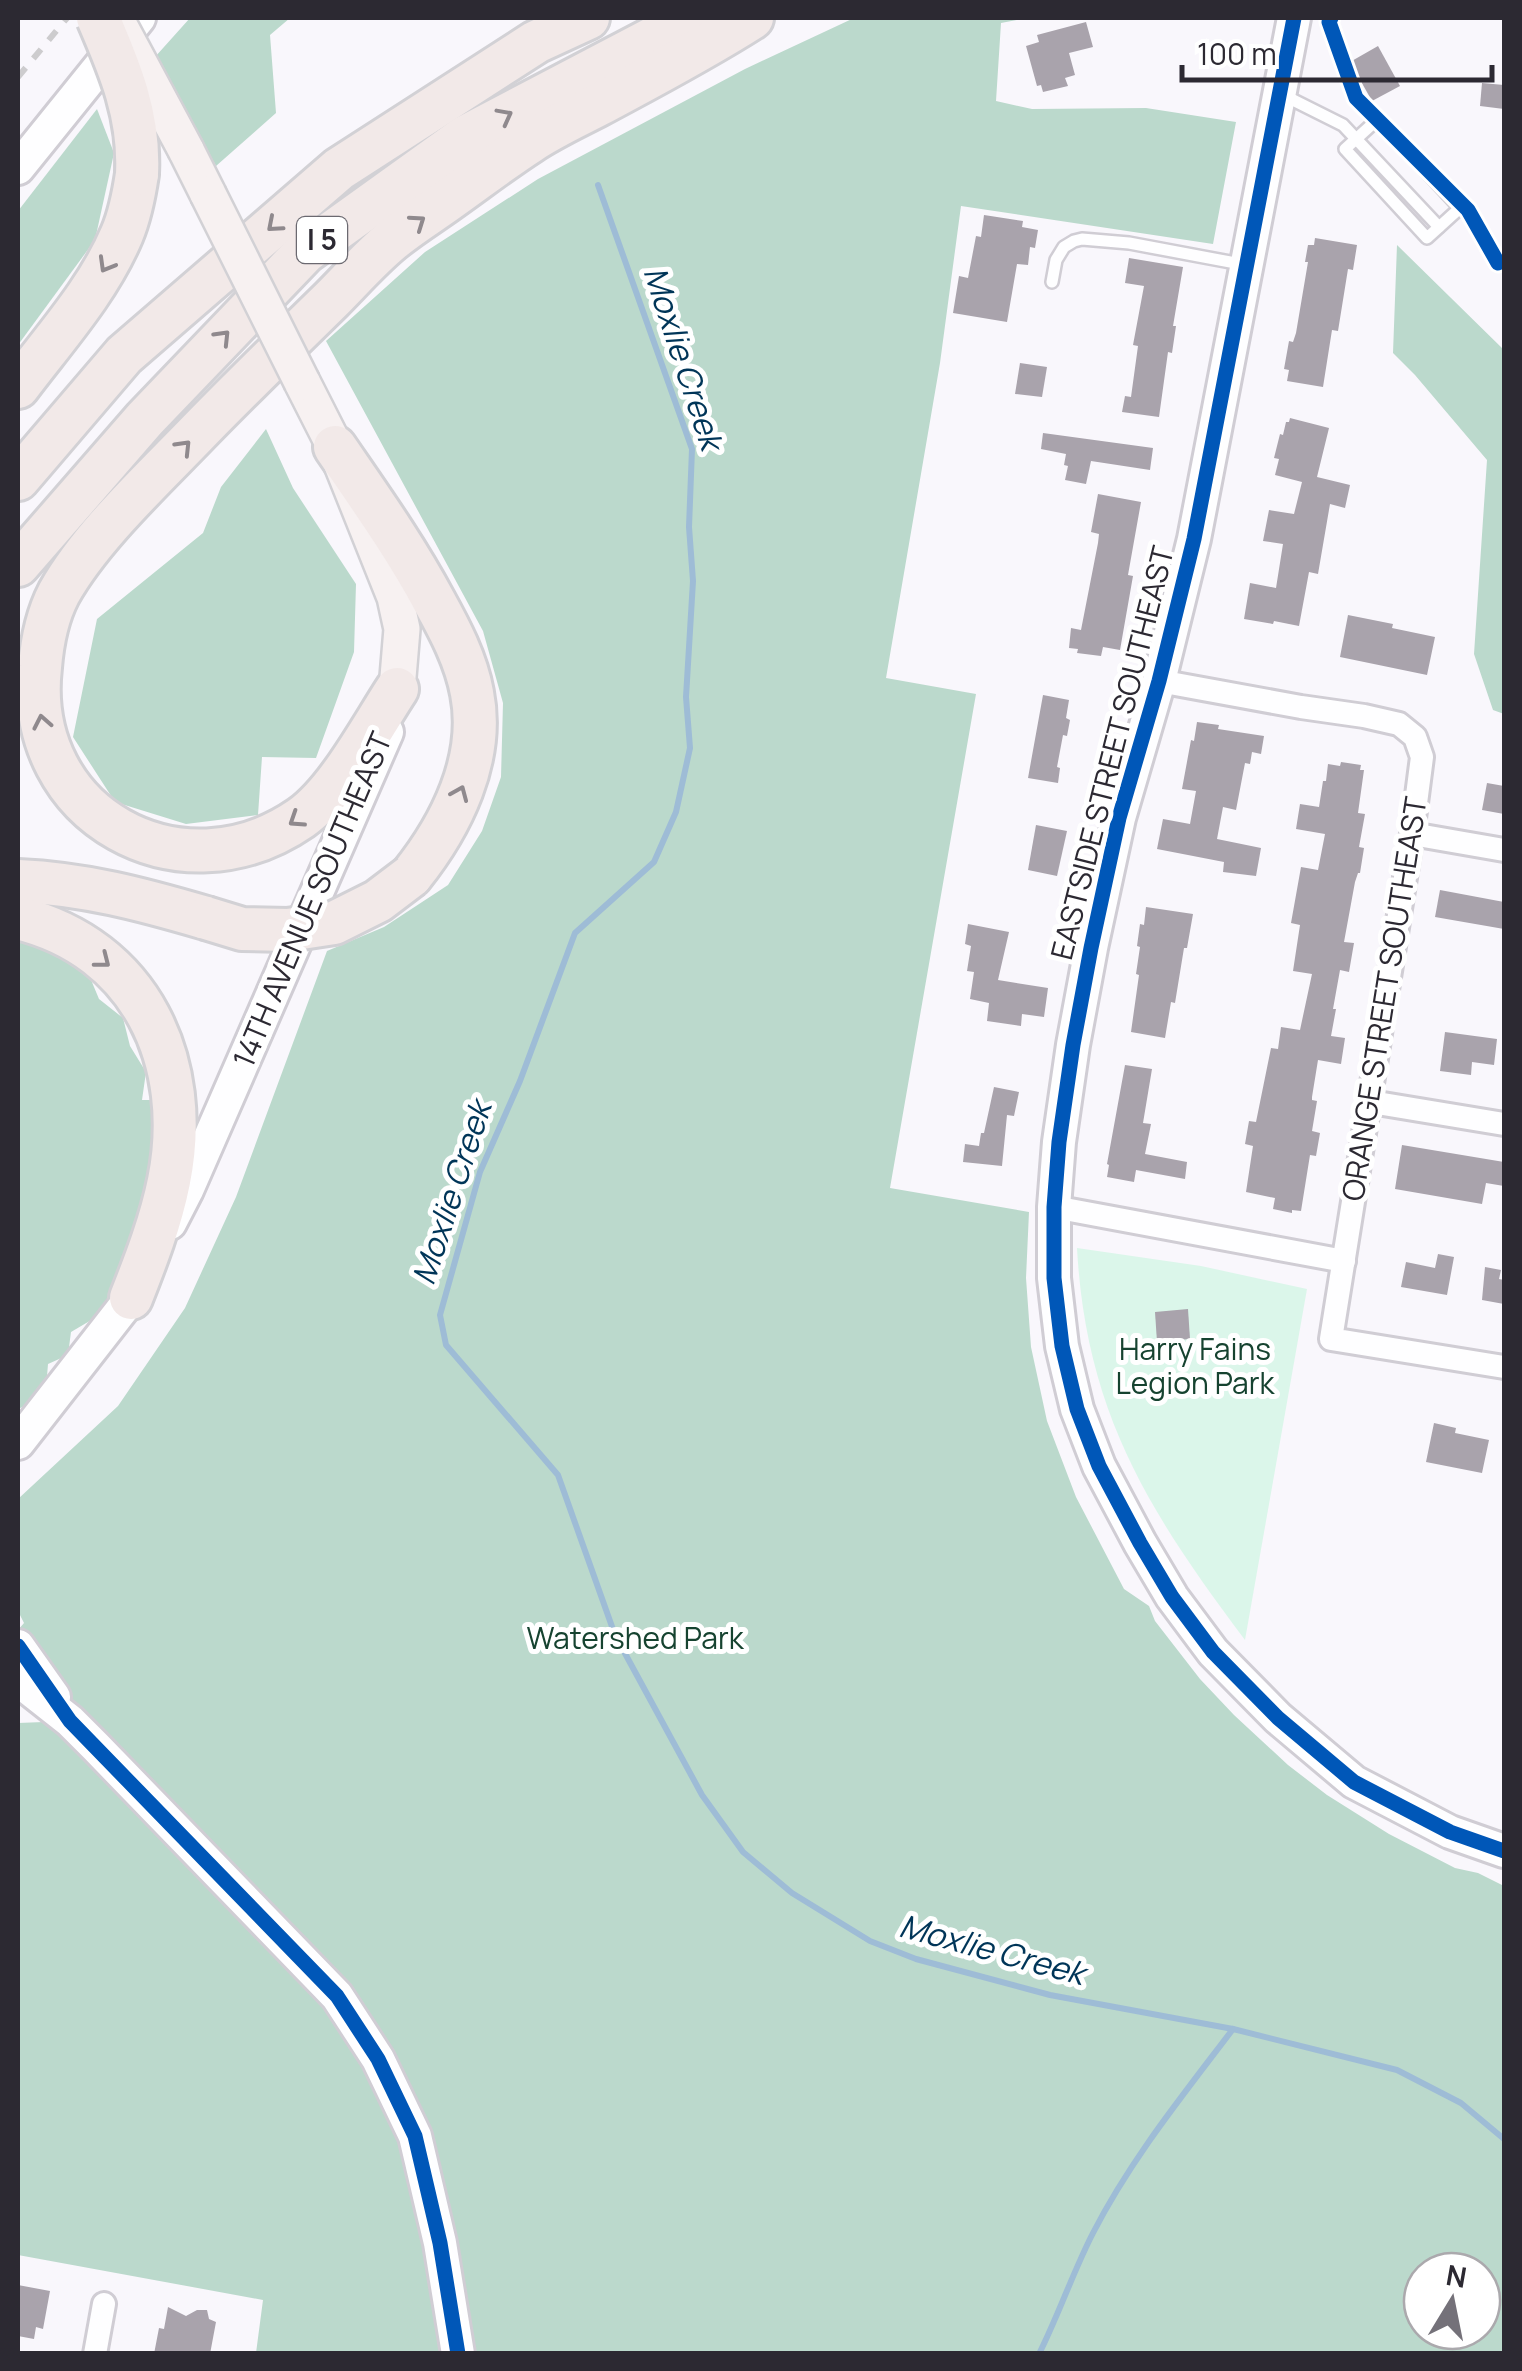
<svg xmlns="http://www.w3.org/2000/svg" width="1522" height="2371" font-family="Manrope,sans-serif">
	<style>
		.green { fill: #dbf6ea }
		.forest { fill: #bbd9cc; fill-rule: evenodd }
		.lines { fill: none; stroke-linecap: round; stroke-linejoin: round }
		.stream { stroke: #9ebcd6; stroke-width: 6 }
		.building { fill: #a9a3ac }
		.lane-casing { stroke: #d0cdd4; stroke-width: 16 }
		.street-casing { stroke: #d0cdd4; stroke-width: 28 }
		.secondary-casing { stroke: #d0cdd4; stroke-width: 38 }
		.primary-casing { stroke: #d2d1d5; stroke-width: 40 }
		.highway-casing { stroke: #d2d1d5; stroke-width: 48 }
		.lane { stroke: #fefeff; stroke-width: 11 }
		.street { stroke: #fefeff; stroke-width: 22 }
		.secondary { stroke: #fefeff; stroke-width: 32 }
		.primary { stroke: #f7f1f1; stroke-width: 35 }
		.highway { stroke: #f2e9e8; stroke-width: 42 }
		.rail { stroke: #cdccce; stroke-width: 6; stroke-dasharray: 12 12; stroke-linecap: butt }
		.primary-bridge-casing { stroke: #d2d1d5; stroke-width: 40; stroke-linecap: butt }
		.highway-bridge-casing { stroke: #d2d1d5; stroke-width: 48; stroke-linecap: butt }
		.primary-bridge { stroke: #f7f1f1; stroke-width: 35 }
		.highway-bridge { stroke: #f2e9e8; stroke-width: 42 }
		.cycleway-casing { stroke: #fff; stroke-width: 21 }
		.cycleway { stroke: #0057b8; stroke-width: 15 }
		.oneway { stroke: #8f898d }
		.labels { text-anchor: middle; stroke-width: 10; stroke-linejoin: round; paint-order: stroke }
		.shield { fill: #fff; stroke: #6b6970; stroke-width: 2.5 }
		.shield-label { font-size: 28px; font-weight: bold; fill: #2c2932 }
		.street-label { font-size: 30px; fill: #2c2932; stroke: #fff }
		.park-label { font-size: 30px; fill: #164330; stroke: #fff }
		.water-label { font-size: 32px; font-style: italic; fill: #003558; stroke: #fff }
	</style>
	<rect width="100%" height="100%" fill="#f9f7fc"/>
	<!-- green -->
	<path class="green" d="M1077 1248 1201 1266 1307 1289 1245 1640C1149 1512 1086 1413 1077 1248Z"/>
	<!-- forest -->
	<g class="forest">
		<polygon points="190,18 290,18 270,35 276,113 216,166 155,57"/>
		<path d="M854 18H1027L1001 23 996 101 1032 109 1146 108 1236 122 1213 244 961 206 940 363 886 678 976 694 890 1188 1029 1212 1026 1278 1031 1347 1047 1421 1076 1497 1124 1589 1149 1606 1155 1621 1200 1679 1234 1715 1288 1765 1327 1795 1389 1834 1455 1868 1478 1873 1504 1886V2353H256L263 2300 18 2255V1723L69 1721 18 1630 24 1623 18 1611V1499L118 1406 185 1308 236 1197 327 951 384 927 448 885 482 831 501 777 503 703 483 631 326 341 425 252 538 179 745 69ZM1422 2271H1482V2331H1422Z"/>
		<polygon points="97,109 114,153 95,240 18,345 18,211"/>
		<polygon points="1397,245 1504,350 1504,714 1493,710 1474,654 1487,460 1415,375 1393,353"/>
		<polygon points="266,429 293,488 356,584 354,652 316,758 262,757 258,815 186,824 115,802 73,737 97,619 203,533 221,487"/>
		<polygon points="18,935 25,935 89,975 99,999 123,1018 130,1046 146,1072 142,1100 152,1100 171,1138 110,1309 71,1332 68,1355 48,1364 46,1389 29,1404 18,1409"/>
	</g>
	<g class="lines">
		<!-- stream -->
		<g class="stream">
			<polyline points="598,185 692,449 689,527 693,581 686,697 690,748 676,812 654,862 575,933 520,1081 480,1172 440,1315 446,1345 558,1475 615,1635 702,1795 743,1852 792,1893 870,1941 916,1959 1050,1995 1233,2029 1397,2070 1461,2103 1504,2139"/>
			<path d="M1039 2354C1059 2314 1073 2272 1093 2233 1131 2159 1183 2095 1233 2029"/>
		</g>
	</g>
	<!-- building -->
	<g class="building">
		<polygon points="1086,22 1093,47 1069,53 1075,75 1065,78 1068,86 1043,92 1041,85 1037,86 1026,46 1039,42 1037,35"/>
		<polygon points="1378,46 1400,86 1372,101 1350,62"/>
		<polygon points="1482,83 1504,85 1504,109 1480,106"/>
		<polygon points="984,215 1023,221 1022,227 1038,230 1035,248 1030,247 1028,265 1017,264 1007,322 953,313 959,276 968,278 976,236 981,237"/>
		<polygon points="1315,238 1357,245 1353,270 1348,269 1338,331 1332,330 1323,387 1287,381 1289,370 1284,369 1289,341 1293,342 1296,333 1308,262 1305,262 1308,245 1314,245"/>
		<polygon points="1129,258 1183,267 1173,326 1176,326 1172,353 1168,352 1159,417 1122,412 1125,396 1131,397 1138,346 1133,345 1144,286 1125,283"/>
		<polygon points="1020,363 1047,367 1042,397 1015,394"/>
		<polygon points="1290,418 1329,428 1317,477 1350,485 1345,508 1330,504 1318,574 1309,572 1299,626 1274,621 1273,624 1244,619 1250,583 1276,588 1283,544 1263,541 1269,510 1294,514 1302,482 1275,475 1279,459 1274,458 1280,434 1283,435 1286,422 1289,422"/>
		<polygon points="1043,433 1153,448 1150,470 1091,461 1086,484 1065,480 1068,466 1064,465 1066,454 1041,449"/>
		<polygon points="1098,494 1141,502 1128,575 1133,576 1120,650 1103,647 1101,656 1077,653 1078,649 1069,648 1071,628 1081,630 1098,543 1099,534 1091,532"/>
		<polygon points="1348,615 1393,624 1392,628 1435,637 1427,675 1340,657"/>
		<polygon points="1043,695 1069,700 1066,718 1070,720 1067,736 1063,735 1057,767 1060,768 1058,783 1028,778"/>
		<polygon points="1197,722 1219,725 1218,729 1264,736 1261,754 1252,752 1250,764 1245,763 1236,810 1223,807 1217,839 1261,848 1256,876 1223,872 1224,862 1157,849 1163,819 1190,824 1196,791 1182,789 1191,740 1194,741"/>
		<polygon points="1341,762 1361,765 1360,770 1364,770 1358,813 1365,814 1359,847 1364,848 1360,873 1358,873 1355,882 1344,942 1354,943 1349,972 1340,970 1333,1009 1336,1009 1331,1036 1345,1038 1341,1064 1318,1060 1312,1097 1312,1100 1317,1101 1312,1131 1320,1133 1316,1156 1310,1155 1301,1211 1292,1210 1292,1213 1273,1209 1275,1198 1246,1192 1253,1146 1245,1144 1249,1121 1256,1122 1271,1048 1278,1049 1281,1027 1300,1030 1312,974 1293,971 1300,925 1291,923 1301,867 1318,870 1325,834 1296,829 1300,804 1319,807 1323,781 1326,781 1328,764 1340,766"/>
		<polygon points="1487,783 1504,786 1504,814 1482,810"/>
		<polygon points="1036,825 1067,831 1057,876 1028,870"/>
		<polygon points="1440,890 1504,902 1504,929 1435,917"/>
		<polygon points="1146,907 1193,914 1187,948 1184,948 1175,1003 1171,1002 1165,1038 1131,1032 1139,975 1136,974 1140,947 1137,946 1140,924 1144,925"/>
		<polygon points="968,924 1009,932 998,980 1048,988 1044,1017 1022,1014 1021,1026 987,1021 989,1003 970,999 974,972 967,971 971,946 965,944"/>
		<polygon points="1445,1032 1497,1039 1494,1065 1472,1062 1471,1075 1440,1071"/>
		<polygon points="1125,1065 1152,1069 1143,1123 1151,1124 1145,1154 1187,1162 1185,1179 1136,1170 1134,1182 1107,1177 1109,1165 1107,1164"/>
		<polygon points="994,1087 1019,1092 1014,1116 1007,1115 1002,1166 963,1162 965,1144 979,1146 981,1133 984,1133"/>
		<polygon points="1402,1145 1504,1162 1504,1186 1486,1183 1482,1204 1395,1189"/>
		<polygon points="1438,1254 1454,1257 1447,1295 1401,1287 1406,1262 1435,1268"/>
		<polygon points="1485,1267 1501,1270 1499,1279 1504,1280 1504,1304 1482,1300"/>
		<polygon points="1188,1309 1190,1339 1157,1342 1155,1312"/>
		<polygon points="1434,1423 1456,1428 1455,1433 1489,1440 1482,1473 1426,1462"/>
		<polygon points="18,2285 50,2291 43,2329 36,2327 34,2339 18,2336"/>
		<polygon points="168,2307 186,2316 197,2310 207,2310 209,2319 216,2322 210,2354 154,2354 159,2328 164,2329"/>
	</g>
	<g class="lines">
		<!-- lane casing -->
		<g class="lane-casing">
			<g id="lane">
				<polyline points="1283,95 1343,125 1439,227"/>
				<polygon points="1378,119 1460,208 1427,238 1345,149"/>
				<polyline points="1052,282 1056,260 1064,247 1074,241 1082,239 1129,243 1241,264"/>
			</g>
		</g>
		<!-- street casing -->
		<g class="street-casing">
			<g id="street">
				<polyline points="1159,681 1301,707 1364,716 1399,724 1415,737 1422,757 1412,834 1331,1339 1504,1367"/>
				<polyline points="1412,834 1504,850"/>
				<polyline points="1371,1102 1504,1124"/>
				<polyline points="1054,1207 1344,1261"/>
				<polyline points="95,2354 104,2304"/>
			</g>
		</g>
		<!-- secondary casing -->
		<g class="secondary-casing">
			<g id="secondary">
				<polyline points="1294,18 1194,539 1159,681 1119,818 1091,948 1073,1045 1059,1142 1054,1207 1054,1278 1062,1346 1077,1409 1099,1466 1140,1543 1172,1597 1213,1652 1278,1718 1354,1782 1450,1832 1504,1851"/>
				<polyline points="18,168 139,18"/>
				<polyline points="170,1223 187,1190 387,732"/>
				<polyline points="18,1443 131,1298 141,1279"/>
				<polyline points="18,1646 54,1697"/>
				<polyline points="18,1680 70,1721 96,1747 337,1996 378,2059 415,2136 440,2243 458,2354"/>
			</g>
		</g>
		<!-- primary casing -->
		<g class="primary-casing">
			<g id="primary">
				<polyline points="186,150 208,194"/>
				<polyline points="302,382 335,447 395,597 402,629 397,689"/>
			</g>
		</g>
		<!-- highway casing -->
		<g class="highway-casing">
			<g id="highway">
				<path d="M18 387C54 339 98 291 122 234 130 215 134 194 137 174"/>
				<path d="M335 447C370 498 405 547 434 601 450 630 466 660 472 693 485 759 451 826 411 876"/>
				<polyline points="18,479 124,355 339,169 536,42 588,18"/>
				<polyline points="18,565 145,419 305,252 465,137 667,31 706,18"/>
				<path d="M397 689C372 727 338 792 301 818 181 901 23 816 40 667 42 642 47 616 59 593 91 536 154 478 200 430 243 386 287 343 331 300 351 280 370 258 392 240 409 226 430 213 448 200 475 181 502 160 530 142 551 128 575 117 598 105 650 77 702 50 752 18"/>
				<path d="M18 881C85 884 141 899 206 918"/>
				<path d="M18 918C141 948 193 1062 169 1181 161 1221 146 1260 131 1298"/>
			</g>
		</g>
		<!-- lane -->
		<use href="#lane" class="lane"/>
		<!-- street -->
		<use href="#street" class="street"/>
		<!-- secondary -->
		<use href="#secondary" class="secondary"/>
		<!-- primary -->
		<use href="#primary" class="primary"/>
		<!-- highway -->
		<use href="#highway" class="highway"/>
		<!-- rail -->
		<polyline class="rail" points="18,77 67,18"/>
		<!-- primary-bridge casing -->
		<g class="primary-bridge-casing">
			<g id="primary-bridge">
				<polyline points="118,23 186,150"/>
				<polyline points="208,194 302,382"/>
			</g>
		</g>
		<!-- highway-bridge casing -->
		<g class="highway-bridge-casing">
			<g id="highway-bridge">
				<path d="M98 18C120 69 140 116 137 174"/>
				<polyline points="206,918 242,929 288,930 334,923 378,901 411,876"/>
			</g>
		</g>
		<!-- primary-bridge -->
		<use href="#primary-bridge" class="primary-bridge"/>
		<!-- highway-bridge -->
		<use href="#highway-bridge" class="highway-bridge"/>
		<!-- cycleway casing -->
		<g class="cycleway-casing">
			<g id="cycleway">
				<polyline points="1294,18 1194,539 1159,681 1119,818 1091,948 1073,1045 1059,1142 1054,1207 1054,1278 1062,1346 1077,1409 1099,1466 1140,1543 1172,1597 1213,1652 1278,1718 1354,1782 1450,1832 1504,1851"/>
				<polyline points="1331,18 1329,22 1356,98 1468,210 1498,263"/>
				<polyline points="18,1646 70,1721 337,1996 378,2059 415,2136 440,2243 458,2354"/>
			</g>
		</g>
		<!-- cycleway -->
		<use href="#cycleway" class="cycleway"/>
	</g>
	<!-- one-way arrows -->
	<defs><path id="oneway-chevron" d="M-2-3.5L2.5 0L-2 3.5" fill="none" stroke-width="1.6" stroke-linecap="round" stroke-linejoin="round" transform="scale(2.5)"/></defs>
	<g class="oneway">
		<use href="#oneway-chevron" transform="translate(505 116) rotate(-28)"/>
		<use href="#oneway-chevron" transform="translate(418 222) rotate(-35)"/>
		<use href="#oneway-chevron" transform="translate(274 225) rotate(139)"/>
		<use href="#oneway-chevron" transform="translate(106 265) rotate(120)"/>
		<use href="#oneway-chevron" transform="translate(223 337) rotate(-46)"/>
		<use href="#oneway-chevron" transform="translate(184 447) rotate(-46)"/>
		<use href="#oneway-chevron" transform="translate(42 722) rotate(-101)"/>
		<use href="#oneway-chevron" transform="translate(460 793) rotate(-67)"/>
		<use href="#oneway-chevron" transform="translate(296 820) rotate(147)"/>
		<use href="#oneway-chevron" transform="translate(103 961) rotate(38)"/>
	</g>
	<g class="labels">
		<!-- shield labels -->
		<rect class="shield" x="297" y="217" width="50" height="46" rx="8"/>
		<g class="shield-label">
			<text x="322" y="250">I 5</text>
		</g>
		<!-- street labels -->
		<g class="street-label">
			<text transform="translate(1113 753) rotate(-76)" y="10">EASTSIDE STREET SOUTHEAST</text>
			<text transform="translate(313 900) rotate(-67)" y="10">14TH AVENUE SOUTHEAST</text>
			<text transform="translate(1385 999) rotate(-81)" y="10">ORANGE STREET SOUTHEAST</text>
		</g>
		<!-- park labels -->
		<g class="park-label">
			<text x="1195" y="1360">Harry Fains<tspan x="1195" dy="34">Legion Park</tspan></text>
			<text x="635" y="1649">Watershed Park</text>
		</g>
		<!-- water labels -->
		<g class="water-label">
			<text transform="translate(683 358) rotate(72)" y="11">Moxlie Creek</text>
			<text transform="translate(452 1193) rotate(-72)" y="11">Moxlie Creek</text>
			<text transform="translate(992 1950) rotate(15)" y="11">Moxlie Creek</text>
		</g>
	</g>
	<!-- border -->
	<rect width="1522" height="2371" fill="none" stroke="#2c2932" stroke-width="40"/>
	<!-- north arrow -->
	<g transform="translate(1452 2301) rotate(10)"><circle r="48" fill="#ffffff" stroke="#aba9ad" stroke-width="2.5"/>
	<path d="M0-8L18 38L0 25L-18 38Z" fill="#747179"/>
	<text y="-15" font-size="28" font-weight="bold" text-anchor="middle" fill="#2c2932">N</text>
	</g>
	<!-- scale -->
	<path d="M1182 65v15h310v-15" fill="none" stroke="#2c2932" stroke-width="5"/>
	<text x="1197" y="65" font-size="30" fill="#2c2932" stroke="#ffffff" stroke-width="8" paint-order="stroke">100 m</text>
</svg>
